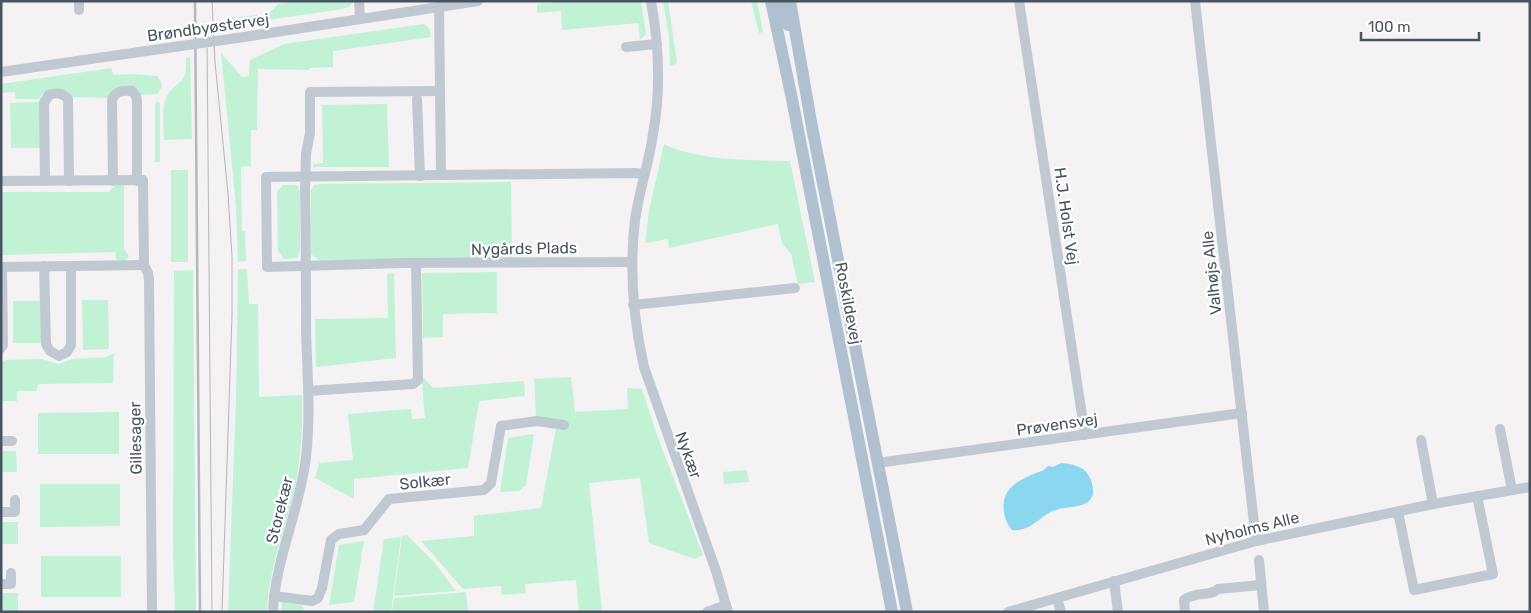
<svg xmlns="http://www.w3.org/2000/svg" width="1531" height="613" font-family="Rubik,sans-serif">
	<style>
		.green { fill: #c1f2d6 }
		.water { fill: #8cd7f0 }
		.lines { fill: none; stroke-linecap: round; stroke-linejoin: round }
		.minor { stroke: #c0c9d2; stroke-width: 10 }
		.major { stroke: #b1c0d1; stroke-width: 12 }
		.tram { stroke: #b4b7bc; stroke-width: 1 }
		.rail { stroke: #b4b7bc; stroke-width: 2.5 }
		.minor-bridge { stroke: #c0c9d2; stroke-width: 10 }
		.labels { text-anchor: middle; stroke-width: 4.5; stroke-linejoin: round; paint-order: stroke }
		.street-label { font-size: 16px; fill: #495461; stroke: #fff }
	</style>
	<rect width="100%" height="100%" fill="#f4f2f2"/>
	<!-- green -->
	<g class="green">
		<polygon points="303,1 354,1 349,7 336,10 227,26 227,20 229,18 269,14 278,4"/>
		<polygon points="566,1 641,1 646,34 640,40 638,23 562,30 561,11 537,13 537,4"/>
		<polygon points="663,1 668,1 677,63 670,66 669,36"/>
		<polygon points="751,1 757,1 763,32 759,33"/>
		<polygon points="424,24 429,28 431,37 333,51 333,67 309,68 309,70 258,69 257,130 251,130 251,166 241,167 242,231 245,231 246,261 238,262 236,206 221,53 242,77 249,76 250,60 284,44"/>
		<path d="M190 57 192 139 164 140C164 126 161 108 167 96 171 89 176 86 181 81 187 75 186 66 186 58Z"/>
		<polygon points="111,68 113,75 132,74 157,76 161,82 162,87 157,94 139,95 138,92 109,98 71,97 48,91 41,96 41,99 16,99 15,92 1,93 1,84"/>
		<polygon points="157,101 160,103 160,162 155,162 155,105"/>
		<polygon points="40,102 40,148 11,148 10,103"/>
		<polygon points="387,104 389,167 313,167 313,164 323,163 322,105"/>
		<path d="M664 144C697 161 753 160 790 161L815 282 798 284 791 254 782 243 778 224 669 248 668 239 645 243 649 211Z"/>
		<rect x="171" y="170" width="17" height="92"/>
		<polygon points="511,182 512,258 319,260 311,254 311,190 314,185 320,184"/>
		<polygon points="116,185 124,185 124,249 129,256 126,261 117,261 115,252 1,255 1,192 108,192"/>
		<polygon points="283,185 297,185 300,192 300,250 297,258 284,259 278,251 277,192"/>
		<path d="M238 269H247L249 304H258L259 397 302 395C303 426 301 457 295 487 286 529 268 569 267 612H228L236 399Z"/>
		<polygon points="193,270 196,612 175,612 173,555 174,271"/>
		<polygon points="497,272 497,313 443,314 443,337 423,338 422,273"/>
		<polygon points="394,273 396,358 316,367 315,319 388,318 387,274"/>
		<polygon points="82,300 108,300 109,349 83,350"/>
		<rect x="13" y="301" width="29" height="42"/>
		<polygon points="114,353 113,383 38,384 37,391 17,391 17,401 1,401 1,362 6,360 41,359 59,364 72,359 106,357"/>
		<polygon points="423,377 433,388 524,381 525,396 479,401 468,468 354,479 354,499 315,478 319,463 353,460 348,414 411,409 412,419 425,418 422,384"/>
		<polygon points="571,377 575,412 628,409 627,388 642,389 657,435 703,555 695,559 649,543 640,478 589,483 602,612 579,612 576,580 525,584 526,593 502,595 501,586 463,589 421,541 474,536 474,516 541,508 556,428 536,418 534,379"/>
		<polygon points="119,412 119,454 38,454 38,413"/>
		<polygon points="534,434 526,485 519,491 500,492 508,438"/>
		<polygon points="1,451 16,451 17,472 1,472"/>
		<polygon points="747,470 749,482 724,484 723,472"/>
		<polygon points="40,484 120,484 120,526 40,527"/>
		<rect x="1" y="522" width="17" height="22"/>
		<polygon points="407,535 434,562 456,591 394,596 402,536"/>
		<polygon points="401,537 391,612 373,612 384,539"/>
		<polygon points="364,541 354,602 329,605 339,545"/>
		<rect x="41" y="556" width="80" height="41"/>
		<polygon points="466,592 468,612 392,612 394,598"/>
		<rect x="1" y="593" width="17" height="19"/>
		<polygon points="282,601 303,606 304,612 281,612"/>
	</g>
	<!-- water -->
	<path class="water" d="M1061 463C1068 463 1076 465 1083 469 1091 475 1097 492 1090 500 1082 509 1064 506 1053 511 1039 517 1030 532 1012 530 1007 524 1005 519 1004 512 1000 485 1024 478 1044 470L1048 466 1053 467Z"/>
	<g class="lines">
		<!-- minor -->
		<g class="minor">
			<polyline points="79,1 79,10"/>
			<polyline points="359,1 360,18"/>
			<path d="M651 1C659 45 661 90 653 134 649 163 639 191 635 220 629 270 633 318 644 367L716 571 728 612"/>
			<polyline points="1019,1 1085,435"/>
			<polyline points="1195,1 1256,541"/>
			<polyline points="439,7 441,175"/>
			<polyline points="237,38 478,1"/>
			<polyline points="626,47 657,44"/>
			<polyline points="1,72 174,47"/>
			<polyline points="417,99 420,176"/>
			<polyline points="1,181 143,180 144,265 148,273 149,280 152,612"/>
			<path d="M45 181 44 103 49 95C57 92 62 93 68 99L69 181"/>
			<path d="M113 181 112 100C115 91 123 90 132 91L136 96 137 101V181"/>
			<polyline points="632,262 402,263 267,267 266,177 635,173 644,174"/>
			<polyline points="44,266 46,344 50,351 59,356 67,352 71,345 71,266"/>
			<polyline points="1,267 144,265"/>
			<polyline points="633,305 795,288"/>
			<polyline points="1,348 3,345 2,267"/>
			<polyline points="308,391 413,384 418,380 416,263"/>
			<polyline points="1500,429 1512,490"/>
			<polyline points="1421,440 1433,504"/>
			<polyline points="1,441 12,441"/>
			<polyline points="877,463 1242,413"/>
			<polyline points="1,512 15,512 15,500"/>
			<polyline points="1398,512 1414,590 1493,574 1477,496"/>
			<polyline points="1259,560 1264,612"/>
			<polyline points="1114,581 1118,612"/>
			<polyline points="1,584 11,584 11,573"/>
			<polyline points="274,596 312,601 318,598 322,588 331,540 339,534 364,530 389,499 484,490 491,483 501,426 537,421 564,425"/>
			<polyline points="1057,598 1061,612"/>
			<path d="M273 612C275 559 300 510 306 457 311 414 307 371 306 328 306 281 306 235 305 188L306 154 310 133V92L440 91"/>
			<polyline points="707,612 726,605"/>
			<polyline points="1008,612 1256,541 1433,504 1530,487"/>
			<path d="M1185 612 1184 600C1196 591 1210 597 1218 589L1261 585"/>
		</g>
		<!-- major -->
		<g class="major">
			<polyline points="771,1 791,94 892,612"/>
			<polyline points="781,1 788,25"/>
			<polyline points="790,1 812,127 907,612"/>
		</g>
		<!-- tram -->
		<g class="tram">
			<polyline points="212,1 215,62 228,194 232,257 232,315 222,612"/>
			<polyline points="207,36 212,612"/>
		</g>
		<!-- rail -->
		<polyline class="rail" points="195,1 200,612"/>
		<!-- minor-bridge -->
		<polyline class="minor-bridge" points="174,47 237,38"/>
	</g>
	<g class="labels">
		<!-- street labels -->
		<g class="street-label">
			<text transform="translate(208 27) rotate(-8)" y="6">Brøndbyøstervej</text>
			<text transform="translate(1067 216) rotate(82)" y="6">H.J. Holst Vej</text>
			<text transform="translate(524 248) rotate(-1)" y="6">Nygårds Plads</text>
			<text transform="translate(1211 273) rotate(-96)" y="6">Valhøjs Alle</text>
			<text transform="translate(849 303) rotate(79)" y="6">Roskildevej</text>
			<text transform="translate(1057 424) rotate(-8)" y="6">Prøvensvej</text>
			<text transform="translate(135 438) rotate(-91)" y="6">Gillesager</text>
			<text transform="translate(689 455) rotate(70)" y="6">Nykær</text>
			<text transform="translate(425 481) rotate(-6)" y="6">Solkær</text>
			<text transform="translate(279 510) rotate(-76)" y="6">Storekær</text>
			<text transform="translate(1252 528) rotate(-14)" y="6">Nyholms Alle</text>
		</g>
	</g>
	<!-- border -->
	<rect width="1531" height="613" fill="none" stroke="#495461" stroke-width="5"/>
	<!-- scale -->
	<path d="M1361 32v8h118v-8" fill="none" stroke="#495461" stroke-width="2.5"/>
	<text x="1368" y="32" font-size="15" fill="#495461" stroke="#ffffff" stroke-width="4" paint-order="stroke">100 m</text>
</svg>
